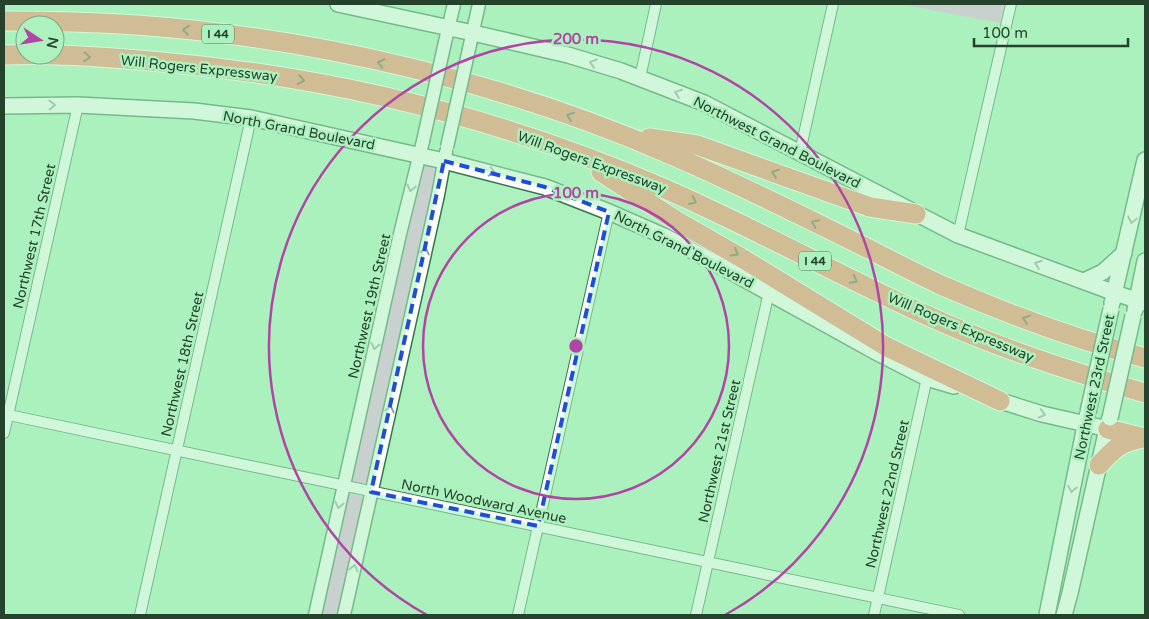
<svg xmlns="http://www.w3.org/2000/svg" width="1149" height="619" font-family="'Varela Round',sans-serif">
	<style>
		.green { fill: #eeabe3 }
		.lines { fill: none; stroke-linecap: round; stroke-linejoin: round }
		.minor-casing { stroke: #34774a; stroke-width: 12 }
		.tertiary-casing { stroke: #34774a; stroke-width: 15 }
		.secondary-casing { stroke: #34774a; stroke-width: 18 }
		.motorway-casing { stroke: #fff; stroke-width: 21 }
		.minor { stroke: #fff; stroke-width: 10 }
		.tertiary { stroke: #fff; stroke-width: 12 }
		.secondary { stroke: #fff; stroke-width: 15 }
		.motorway { stroke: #fc7d64; stroke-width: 19 }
		.tertiary-bridge-casing { stroke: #34774a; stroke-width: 15; stroke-linecap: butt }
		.secondary-bridge-casing { stroke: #34774a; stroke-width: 18; stroke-linecap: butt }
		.tertiary-bridge { stroke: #fff; stroke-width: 12 }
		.secondary-bridge { stroke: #fff; stroke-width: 15 }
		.oneway { stroke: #705740 }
		.oneway2 { stroke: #92a096 }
		.marked { fill: none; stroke: #1d4ed8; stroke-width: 4; stroke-dasharray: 10 6; stroke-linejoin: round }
		.ring { fill: none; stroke: #b145a5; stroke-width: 2.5 }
		.labels { text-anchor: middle; stroke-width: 5; stroke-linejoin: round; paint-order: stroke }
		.shield { fill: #acf1be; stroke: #4e7658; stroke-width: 1 }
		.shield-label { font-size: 12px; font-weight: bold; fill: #25422d }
		.street-label { font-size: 14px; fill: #25422d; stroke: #acf1be }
		.centre { fill: #b145a5; stroke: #acf1be; stroke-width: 2.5 }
		.ring-label { font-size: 15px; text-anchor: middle; font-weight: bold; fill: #b145a5; stroke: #acf1be; stroke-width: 5; stroke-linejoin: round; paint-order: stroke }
	</style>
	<rect width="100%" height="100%" fill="#acf1be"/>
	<!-- green -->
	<g class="green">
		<polygon points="900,4 1004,4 1000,23"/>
		<polygon points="426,165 436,168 428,217 367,481 362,484 353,482 350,477 410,214 424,166"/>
		<polygon points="350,494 361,496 363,500 337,615 319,615 346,497"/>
	</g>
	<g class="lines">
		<!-- minor casing -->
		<g class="minor-casing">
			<g id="minor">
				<polyline points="640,78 656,4"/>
				<polyline points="800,152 833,4"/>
				<polyline points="958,235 1011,4"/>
				<polyline points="4,414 959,615"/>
				<polyline points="4,433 78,105"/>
				<polyline points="140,615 251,118"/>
				<polyline points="518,615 609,212"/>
				<polyline points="696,615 769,292"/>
				<polyline points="874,615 927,378"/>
			</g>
		</g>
		<!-- tertiary casing -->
		<g class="tertiary-casing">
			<g id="tertiary">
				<polyline points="445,42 454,4"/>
				<polyline points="469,49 479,4"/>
				<polyline points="315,615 400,234 423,141"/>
				<polyline points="344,615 438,195 446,152"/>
			</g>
		</g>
		<!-- secondary casing -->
		<g class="secondary-casing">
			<g id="secondary">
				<polyline points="338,4 473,33 568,55 621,71 704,103 958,235 1115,293 1145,303"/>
				<polyline points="4,106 78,105 194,111 251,118 444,161 545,187 609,212 664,236 717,264 874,351 927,378 954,386"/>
				<polyline points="1084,281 1103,272 1124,253"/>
				<polyline points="1112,303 1145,160"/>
				<polyline points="1135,310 1145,261"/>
				<polyline points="991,398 1042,414 1108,429"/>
				<polyline points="1047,615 1087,416"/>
				<polyline points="1064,615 1070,593 1109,420"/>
			</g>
		</g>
		<!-- motorway casing -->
		<g class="motorway-casing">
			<g id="motorway">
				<path d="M4 21C48 21 92 22 137 25 316 38 504 82 669 154 735 182 800 215 865 247 890 260 915 273 941 285 1007 314 1075 339 1145 358"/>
				<path d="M4 55C56 53 109 57 161 62 333 77 504 119 663 188 751 226 836 274 924 314 995 347 1070 371 1145 393"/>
				<polyline points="649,138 697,145 870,207 916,214"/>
				<polyline points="601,172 677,221 740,257 887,347 1000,401"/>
				<polyline points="1108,429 1140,437"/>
				<path d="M1099 465C1115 448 1119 443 1143 438"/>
			</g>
		</g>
		<!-- minor -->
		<use href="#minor" class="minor"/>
		<!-- tertiary -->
		<use href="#tertiary" class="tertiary"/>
		<!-- secondary -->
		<use href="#secondary" class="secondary"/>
		<!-- motorway -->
		<use href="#motorway" class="motorway"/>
		<!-- tertiary-bridge casing -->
		<g class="tertiary-bridge-casing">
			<g id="tertiary-bridge">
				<polyline points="423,141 445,42"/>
				<polyline points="447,147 469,49"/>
			</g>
		</g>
		<!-- secondary-bridge casing -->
		<g class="secondary-bridge-casing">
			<g id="secondary-bridge">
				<polyline points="1088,412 1111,309"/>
				<polyline points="1110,418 1133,316"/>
			</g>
		</g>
		<!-- tertiary-bridge -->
		<use href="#tertiary-bridge" class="tertiary-bridge"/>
		<!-- secondary-bridge -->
		<use href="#secondary-bridge" class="secondary-bridge"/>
	</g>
	<!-- one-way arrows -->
	<defs><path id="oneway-chevron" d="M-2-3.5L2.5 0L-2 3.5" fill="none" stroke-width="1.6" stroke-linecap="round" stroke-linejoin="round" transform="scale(1.25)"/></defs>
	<g class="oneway">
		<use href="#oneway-chevron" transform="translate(186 30) rotate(-174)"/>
		<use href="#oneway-chevron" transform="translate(87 57) rotate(3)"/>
		<use href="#oneway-chevron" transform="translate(381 63) rotate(-168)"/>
		<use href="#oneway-chevron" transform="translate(301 80) rotate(10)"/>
		<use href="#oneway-chevron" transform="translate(570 116) rotate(-160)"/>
		<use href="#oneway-chevron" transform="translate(775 173) rotate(-160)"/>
		<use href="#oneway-chevron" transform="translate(693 201) rotate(24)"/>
		<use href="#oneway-chevron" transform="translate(815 223) rotate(-154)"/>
		<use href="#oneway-chevron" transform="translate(735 253) rotate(30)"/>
		<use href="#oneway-chevron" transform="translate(854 280) rotate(27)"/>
		<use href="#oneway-chevron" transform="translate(1026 319) rotate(-160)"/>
	</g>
	<g class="oneway2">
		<use href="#oneway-chevron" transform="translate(593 63) rotate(-164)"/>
		<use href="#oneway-chevron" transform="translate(678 93) rotate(-159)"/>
		<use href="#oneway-chevron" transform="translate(52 105) rotate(-1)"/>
		<use href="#oneway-chevron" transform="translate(492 172) rotate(14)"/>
		<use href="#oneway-chevron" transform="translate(411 188) rotate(104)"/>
		<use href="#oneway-chevron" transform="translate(1132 220) rotate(103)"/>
		<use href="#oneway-chevron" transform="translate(425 251) rotate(-78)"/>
		<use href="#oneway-chevron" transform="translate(1038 264) rotate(-160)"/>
		<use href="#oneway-chevron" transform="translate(375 346) rotate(103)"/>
		<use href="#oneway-chevron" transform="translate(390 409) rotate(-77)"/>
		<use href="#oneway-chevron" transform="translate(1042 414) rotate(15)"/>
		<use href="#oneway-chevron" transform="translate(1072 489) rotate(101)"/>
		<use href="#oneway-chevron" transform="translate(339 505) rotate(103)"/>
		<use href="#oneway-chevron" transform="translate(354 568) rotate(-78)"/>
	</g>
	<!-- marked area -->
	<path d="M0 0H1149V619H0ZM444 161 545 187 609 212 538 526 371 492Z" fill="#acf1be" fill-opacity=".55" fill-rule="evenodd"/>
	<path class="marked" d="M444 161 545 187 609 212 538 526 371 492Z"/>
	<!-- distance rings -->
	<g class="ring">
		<circle cx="576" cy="346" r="153"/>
		<path d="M427 615A307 307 0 1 1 725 615"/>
	</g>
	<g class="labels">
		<!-- shield labels -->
		<g class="shield">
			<rect x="202" y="24.5" width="32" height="19" rx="4"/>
			<rect x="799" y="251.5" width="32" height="19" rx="4"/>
		</g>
		<g class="shield-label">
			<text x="218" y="38">I 44</text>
			<text x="815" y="265">I 44</text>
		</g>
		<!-- street labels -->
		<g class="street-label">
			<text transform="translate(199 68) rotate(6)" y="5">Will Rogers Expressway</text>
			<text transform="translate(299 130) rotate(11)" y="5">North Grand Boulevard</text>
			<text transform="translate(777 142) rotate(27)" y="5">Northwest Grand Boulevard</text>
			<text transform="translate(592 162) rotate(20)" y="5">Will Rogers Expressway</text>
			<text transform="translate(34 236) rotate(-77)" y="5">Northwest 17th Street</text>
			<text transform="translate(684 249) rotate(27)" y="5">North Grand Boulevard</text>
			<text transform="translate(369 306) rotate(-77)" y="5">Northwest 19th Street</text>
			<text transform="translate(961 327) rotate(23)" y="5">Will Rogers Expressway</text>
			<text transform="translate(182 364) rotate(-77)" y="5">Northwest 18th Street</text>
			<text transform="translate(1094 387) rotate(-78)" y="5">Northwest 23rd Street</text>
			<text transform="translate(719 451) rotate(-77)" y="5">Northwest 21st Street</text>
			<text transform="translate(887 494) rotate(-77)" y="5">Northwest 22nd Street</text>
			<text transform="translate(484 501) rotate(12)" y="5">North Woodward Avenue</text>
		</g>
	</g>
	<circle cx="576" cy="346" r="8" class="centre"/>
	<g class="ring-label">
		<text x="576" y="44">200 m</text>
		<text x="576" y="198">100 m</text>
	</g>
	<!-- border -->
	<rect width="1149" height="619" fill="none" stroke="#25422d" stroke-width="10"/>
	<!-- north arrow -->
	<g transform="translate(40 40) rotate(102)"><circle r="24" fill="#acf1be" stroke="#76ab84"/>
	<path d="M0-4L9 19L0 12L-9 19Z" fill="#b145a5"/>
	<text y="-8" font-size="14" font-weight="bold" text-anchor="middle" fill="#25422d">N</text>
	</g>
	<!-- scale -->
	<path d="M974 38v8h154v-8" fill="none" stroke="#25422d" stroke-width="2.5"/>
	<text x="982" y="38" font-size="15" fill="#25422d" stroke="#acf1be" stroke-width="4" paint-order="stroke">100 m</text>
</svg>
